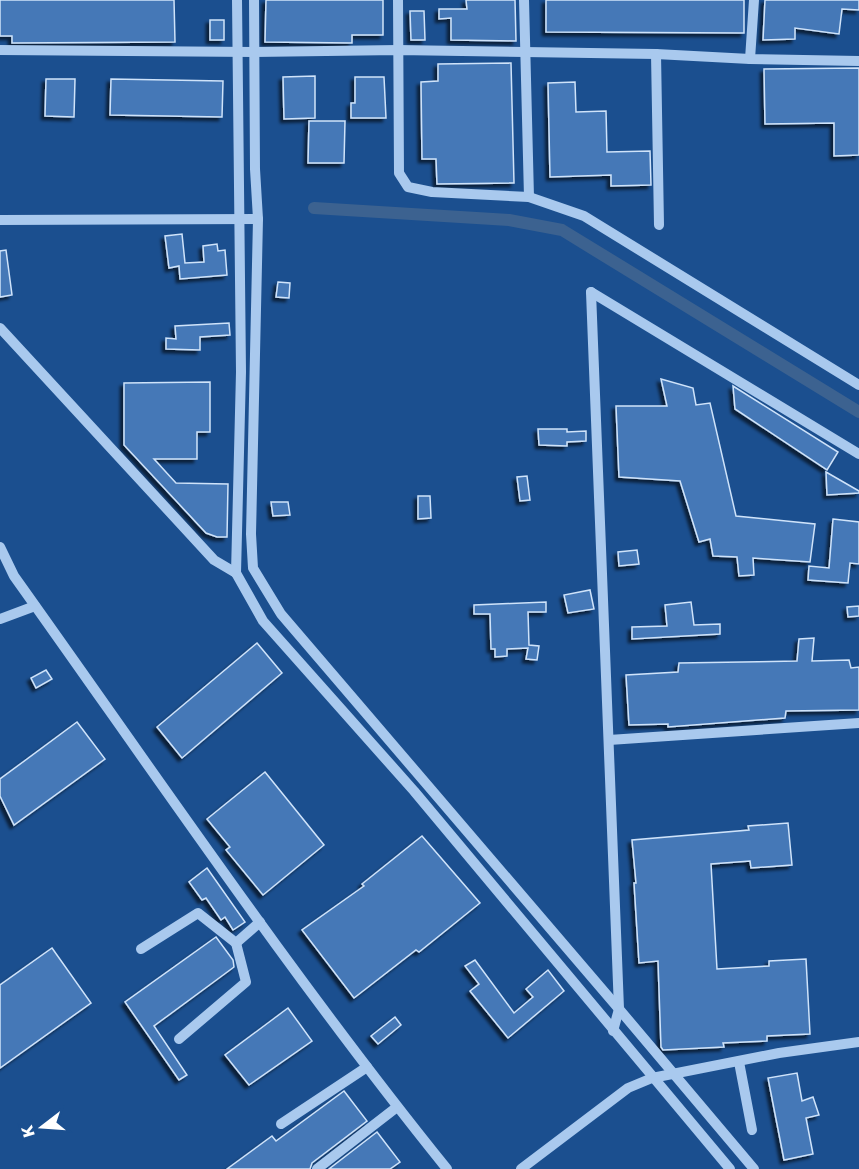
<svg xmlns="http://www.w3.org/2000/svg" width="859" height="1169" font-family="'Golos Text',sans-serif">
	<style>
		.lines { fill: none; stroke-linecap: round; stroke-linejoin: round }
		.canal { stroke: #3c6290; stroke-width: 12 }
		.building { fill: #4478b7; stroke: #cfe3fa; stroke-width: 1.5; filter: url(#shadow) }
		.minor { stroke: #a9c9ee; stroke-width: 10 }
	</style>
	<defs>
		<filter id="shadow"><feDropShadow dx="-3.5" dy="3.5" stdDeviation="1.5" flood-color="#0009"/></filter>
	</defs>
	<rect width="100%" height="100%" fill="#1b4f8f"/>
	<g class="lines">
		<!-- canal -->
		<polyline class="canal" points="314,208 509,220 562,230 859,412"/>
	</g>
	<!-- building -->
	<g class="building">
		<polygon points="0,0 174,0 175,42 12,43 12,36 0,36"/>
		<polygon points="266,0 383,0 383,35 352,35 352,43 265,42"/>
		<polygon points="466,0 515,0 516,41 451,40 451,18 439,19 439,9 467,9"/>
		<polygon points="546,0 744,0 744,33 546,32"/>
		<polygon points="765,0 859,0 859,10 842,9 839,34 795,28 795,39 763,40"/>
		<polygon points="410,11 424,11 425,40 411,40"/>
		<rect x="210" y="20" width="14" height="20"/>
		<polygon points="511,63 514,183 437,184 436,159 422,159 421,82 438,81 438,64"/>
		<polygon points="859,68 859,155 834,156 834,123 765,124 764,69"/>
		<polygon points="315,76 315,118 284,119 283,77"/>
		<polygon points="355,77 384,77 386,118 351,118 351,103 355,103"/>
		<polygon points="46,79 75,79 74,117 45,116"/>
		<polygon points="111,79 223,81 222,117 110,115"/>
		<polygon points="575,82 576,112 606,111 607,152 650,151 651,185 611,186 611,175 550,177 548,83"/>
		<polygon points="309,121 345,121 344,163 308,163"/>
		<polygon points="182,234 185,263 204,262 203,246 217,244 218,251 225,250 227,275 180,279 179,266 169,268 165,236"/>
		<polygon points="6,250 12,295 0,297 0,251"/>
		<polygon points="278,282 290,283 289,298 276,297"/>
		<polygon points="229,323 230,335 200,337 200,350 166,349 166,338 176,339 175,326"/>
		<polygon points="661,379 693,388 696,405 710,403 736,516 815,524 810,562 753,558 754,575 739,576 737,557 713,556 710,539 699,542 680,481 619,477 616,406 667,406"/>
		<polygon points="210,382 210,432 197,432 197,459 154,459 176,483 228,484 227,537 217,537 206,533 124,445 124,383"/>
		<polygon points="733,386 838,452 827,470 735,409"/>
		<polygon points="538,429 567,429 567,432 586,431 586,441 567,442 567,446 539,445"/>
		<polygon points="826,472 859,491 859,493 827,495"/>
		<polygon points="527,476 530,500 520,501 517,477"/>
		<polygon points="418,496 430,496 431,518 418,519"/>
		<polygon points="271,502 288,502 290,515 273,516"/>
		<polygon points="833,519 859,522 859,564 850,563 848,583 808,580 809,566 829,568"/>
		<polygon points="637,550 639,564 619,566 618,552"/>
		<polygon points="590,590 594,609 568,613 564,595"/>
		<polygon points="546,602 546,612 528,612 529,645 539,646 537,660 526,659 528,648 507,649 507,656 495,657 495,649 491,649 490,614 474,614 474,605"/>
		<polygon points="691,602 694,625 720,624 720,634 632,639 632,627 667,626 665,605"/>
		<polygon points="859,606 859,616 848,617 847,607"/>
		<polygon points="814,638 812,661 849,660 851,668 859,667 859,710 786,711 785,718 668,727 668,724 629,725 626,675 678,672 679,663 797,661 799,639"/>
		<polygon points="257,643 282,673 182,758 157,727"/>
		<polygon points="46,670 52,679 36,688 31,678"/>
		<polygon points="77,722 105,759 14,825 0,796 0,779"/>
		<polygon points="265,772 324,845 263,895 226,850 230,847 207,819"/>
		<polygon points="788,823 792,865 751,868 750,861 711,864 717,969 769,966 769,961 806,959 810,1034 767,1036 767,1041 723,1043 724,1047 663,1050 661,1047 658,961 639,963 634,883 636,883 632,840 749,830 748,826"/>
		<polygon points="422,836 480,903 419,952 416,950 354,998 302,930 364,886 362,884"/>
		<polygon points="207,868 245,922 233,930 225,917 221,920 206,898 202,900 189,882"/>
		<polygon points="216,937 233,960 234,967 154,1026 187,1075 179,1080 125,1002"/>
		<polygon points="52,948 91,1003 0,1068 0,985"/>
		<polygon points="475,960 514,1013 533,997 526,989 548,970 564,991 508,1038 470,991 479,984 465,966"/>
		<polygon points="288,1008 312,1041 249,1085 225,1055"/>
		<polygon points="395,1017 401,1025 378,1044 371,1036"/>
		<polygon points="797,1073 802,1101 813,1097 819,1115 806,1118 813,1154 784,1160 768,1078"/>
		<polygon points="344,1091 367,1121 312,1163 310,1169 227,1169 272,1136 276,1141"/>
		<polygon points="377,1132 400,1162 390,1169 329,1169"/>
	</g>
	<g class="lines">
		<!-- minor -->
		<g class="minor">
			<polyline points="237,0 241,372 236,573 263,621 414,791 730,1169"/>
			<polyline points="254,0 255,169 258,219 251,534 253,568 281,614 619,1009 754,1169"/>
			<polyline points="398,0 399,173 408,187 432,192 529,197 584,216 859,385"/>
			<polyline points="524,0 529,197"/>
			<polyline points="0,50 254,52 398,50 656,54 750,59 859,61"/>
			<polyline points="656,54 659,225"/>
			<polyline points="750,59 754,0"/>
			<polyline points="0,220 258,219"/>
			<polyline points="591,292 619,1009 613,1031"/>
			<polyline points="591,292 859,454"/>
			<polyline points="0,328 214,560 236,573"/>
			<path d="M0 547 14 576C156 775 293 978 447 1169"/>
			<polyline points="0,619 35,606"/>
			<polyline points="609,740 859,723"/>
			<polyline points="141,949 198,913 236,943 260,922"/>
			<polyline points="179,1039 246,982 236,943"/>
			<polyline points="739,1062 752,1130"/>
			<polyline points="281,1124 367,1067"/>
			<polyline points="317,1169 397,1107"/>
			<polyline points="521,1169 628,1088 652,1078 779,1053 859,1042"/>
		</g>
	</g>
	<!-- north arrow -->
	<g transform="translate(42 1127) rotate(253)" stroke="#1b4f8f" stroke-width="4.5" paint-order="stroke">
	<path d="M0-4.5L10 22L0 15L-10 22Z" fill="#ffffff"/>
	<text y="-9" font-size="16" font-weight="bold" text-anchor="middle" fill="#ffffff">K</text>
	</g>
</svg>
